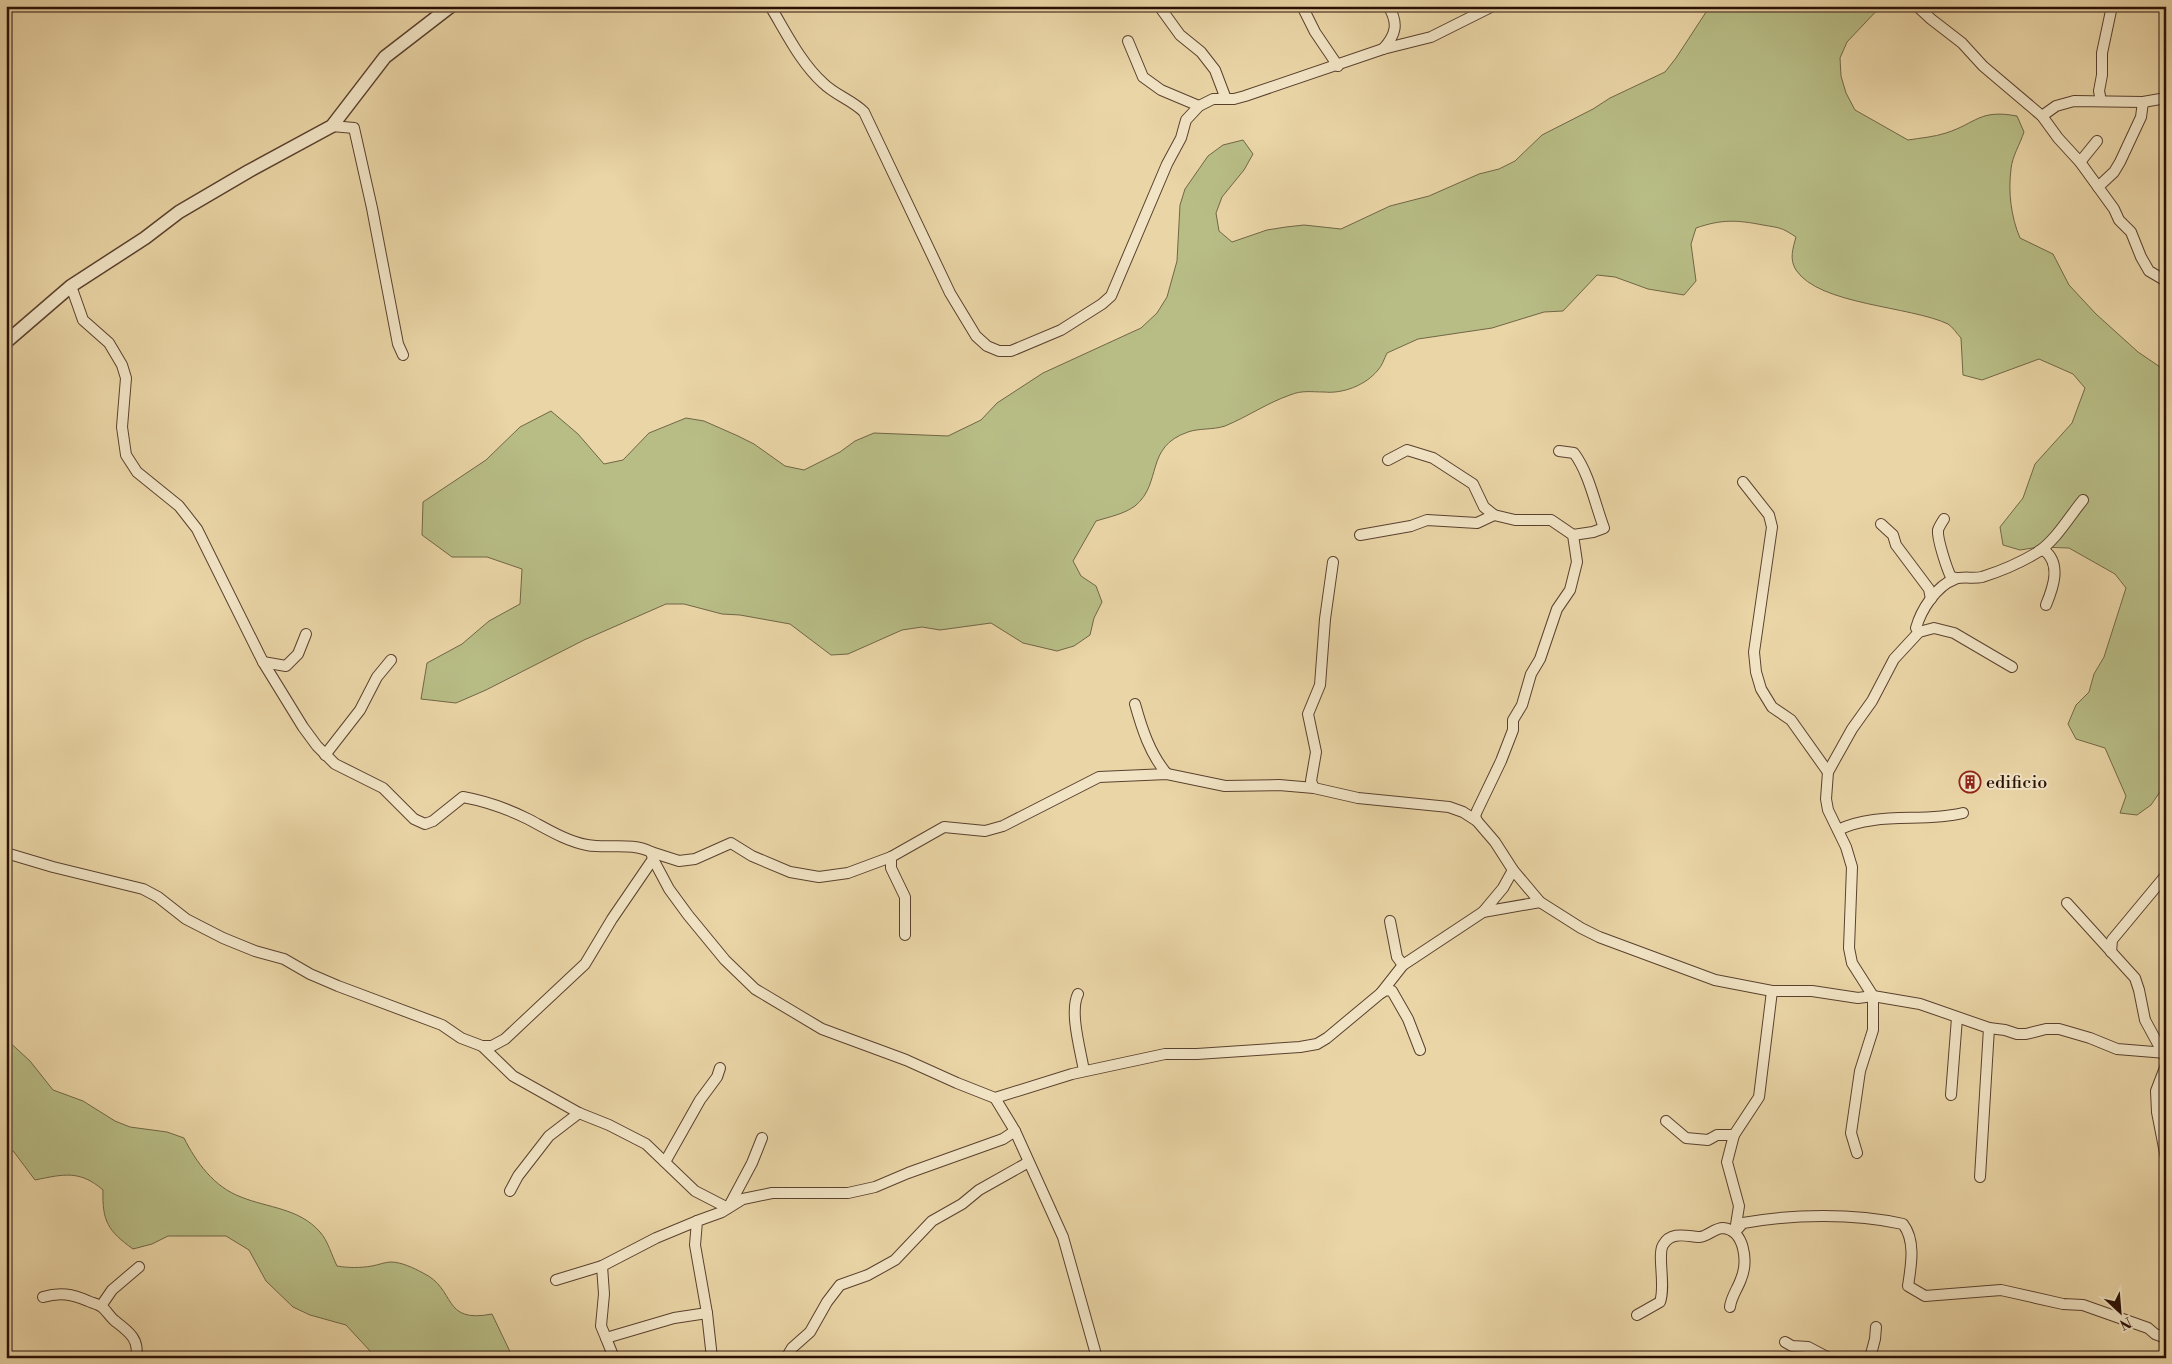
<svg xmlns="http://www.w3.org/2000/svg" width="2172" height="1364" font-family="'Libre Bodoni',serif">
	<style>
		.green { fill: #b8bd86; stroke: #716646 }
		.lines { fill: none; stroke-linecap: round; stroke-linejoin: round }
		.minor-casing { stroke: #5a412e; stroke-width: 12 }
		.tertiary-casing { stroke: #5a412e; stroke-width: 15 }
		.minor { stroke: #f1e4c5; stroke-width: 10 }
		.tertiary { stroke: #f1e4c5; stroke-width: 12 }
		.labels { text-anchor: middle; stroke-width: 4; stroke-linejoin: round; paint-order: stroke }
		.poi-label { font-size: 18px; fill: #2a1006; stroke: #f1e4c5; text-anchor: start }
	</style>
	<rect width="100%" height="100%" fill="#ead5a6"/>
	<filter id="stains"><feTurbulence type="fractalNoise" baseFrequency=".004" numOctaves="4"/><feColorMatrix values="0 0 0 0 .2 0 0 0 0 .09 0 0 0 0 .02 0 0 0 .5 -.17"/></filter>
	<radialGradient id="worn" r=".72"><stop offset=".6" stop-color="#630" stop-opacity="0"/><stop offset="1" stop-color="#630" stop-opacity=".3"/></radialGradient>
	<!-- green -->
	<g class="green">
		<path d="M1710 6H1881L1847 42 1840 58 1841 76 1846 93 1855 110 1908 140C1920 138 1934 137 1946 133 1977 123 1979 109 2017 116L2024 132C2020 144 2012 157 2011 169 2008 192 2011 217 2020 238L2053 254 2069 285 2096 314 2138 352 2166 371V783L2151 805 2137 815 2120 813 2126 796 2105 748 2076 739 2068 724 2076 705 2089 692 2094 674 2104 657 2126 588 2115 574 2069 548 2039 547 2020 550 2003 545 2000 527 2023 498 2035 464 2072 423 2085 388 2073 374 2039 359 1982 380 1963 375 1961 338C1957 334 1953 327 1948 324 1910 306 1819 305 1796 270 1789 259 1793 248 1796 237 1781 227 1780 228 1763 225 1737 220 1722 219 1696 228L1691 244 1696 281 1684 295 1648 289 1615 277 1597 275 1563 311 1544 312 1492 328 1418 339 1387 353C1384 359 1382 366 1378 370 1366 385 1343 394 1324 392 1312 392 1302 390 1290 395 1267 403 1247 417 1225 426 1213 430 1199 428 1188 432 1144 447 1163 483 1135 506 1124 514 1109 517 1096 521L1073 561 1081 576 1096 586 1102 602 1094 618 1090 635 1074 646 1057 651 1023 643 991 623 940 630 922 627 902 630 848 654 831 655 790 624 740 615 722 614 684 604H666L584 640 486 690 456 703 421 699 427 663 462 644 489 621 520 604 522 569 487 557H452L422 535 423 502 486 460 520 427 551 411 578 434 604 464 623 460 649 433 686 418 704 421 738 436 754 444 785 466 804 470 840 452 855 441 874 433 948 436 981 420 997 403 1043 373 1141 328 1157 313 1167 297 1177 261 1180 205 1185 189 1208 156 1223 145 1243 140 1253 154 1244 170 1222 197 1216 213 1219 231 1232 242 1267 230 1286 227 1304 225 1341 229 1390 206 1429 196 1479 174 1499 169 1515 161 1542 135 1593 109 1610 98 1665 72 1676 58Z"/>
		<path d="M6 1039 30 1061 53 1090 83 1101 115 1121 130 1127 167 1132 184 1138C196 1162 214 1187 241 1197 268 1208 299 1208 320 1232 328 1241 332 1256 337 1266 349 1268 360 1268 372 1266 378 1265 385 1262 391 1262 401 1262 414 1268 423 1273 457 1289 441 1324 492 1314L513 1358H372L371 1352 346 1325 310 1315 293 1307 266 1281 249 1250 226 1236H168L152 1244 133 1249C108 1231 102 1221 103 1190 80 1170 64 1174 35 1180L14 1152 6 1146Z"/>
	</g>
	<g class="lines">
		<!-- minor casing -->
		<g class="minor-casing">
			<g id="minor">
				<path d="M770 6C786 32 800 62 823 83 835 95 852 100 864 112L950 293 976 336 987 346 999 351H1011L1061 330 1102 304 1111 296 1167 164 1181 138 1186 120 1199 106 1213 99H1234L1245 96 1383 49 1431 37 1493 6"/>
				<polyline points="1159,6 1180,35 1201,52 1215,70 1226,99"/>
				<polyline points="1302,6 1315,32 1338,66"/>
				<polyline points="1917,6 1931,19 1962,43 1983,66 2042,116 2058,138 2080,162 2114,209 2119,220 2131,232 2141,257 2149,271 2166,281"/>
				<polyline points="1128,41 1143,77 1161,90 1199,106"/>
				<path d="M1383 49C1396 35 1399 23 1388 6"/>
				<polyline points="2101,101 2099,91 2102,75 2102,53 2112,6"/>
				<polyline points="2042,116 2056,106 2074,101 2143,102 2166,98"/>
				<polyline points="332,126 354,128 372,208 398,344 403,355"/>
				<polyline points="2080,162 2097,141"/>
				<polyline points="2098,187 2114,172 2120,162 2141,117 2143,102"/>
				<path d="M71 286 83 320 109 343 122 365 126 378 122 427 126 455 137 472 179 506 197 529 263 662 303 727 317 746 335 764 383 788 414 819 425 824 433 821 463 797C485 801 508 809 528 819 547 829 566 841 587 845 608 849 632 842 651 852"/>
				<path d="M1559 451 1574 453C1589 473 1595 504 1604 528L1593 532 1573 535"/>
				<polyline points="1388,460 1407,450 1433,458 1473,484 1484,507 1494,515 1515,520 1551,520 1573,535 1577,562 1570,590 1557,609 1540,659 1531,674 1522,705 1513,720 1513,730 1501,761 1477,811 1475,816 1477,821"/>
				<polyline points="1743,482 1769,515 1772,527 1754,652 1756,672 1761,689 1772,707 1791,720 1828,772"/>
				<path d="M1944 519C1942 522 1939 527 1938 530 1937 539 1947 569 1951 577L1956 578"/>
				<polyline points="1881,524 1893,535 1896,545 1929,589 1931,599"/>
				<polyline points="1360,535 1411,526 1427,520 1477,523 1494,515"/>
				<path d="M2039 551 2044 550C2062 564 2053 588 2046 605"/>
				<path d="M1919 632 1916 628C1921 610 1936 586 1955 579 1963 576 1973 579 1982 577 2001 571 2020 563 2038 552 2056 540 2069 517 2083 500"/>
				<polyline points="263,662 286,666 298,654 306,634"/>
				<path d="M1135 704C1142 729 1150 754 1167 774"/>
				<polyline points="325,755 360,710 377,677 391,660"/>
				<polyline points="1314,788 1311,781 1316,752 1308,714 1320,685 1325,619 1333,562"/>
				<path d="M1838 830C1877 811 1922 823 1963 813"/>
				<polyline points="6,853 53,867 143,889 158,897 186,919 223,938 255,951 284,959 310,974 338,986 442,1025 461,1038 482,1046 492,1046 505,1039 585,964 612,919 653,859 651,852 679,861 695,859 731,843 752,856 790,872 819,877 848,873 891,857 944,827 985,831 1003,826 1099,777 1167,774 1225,786 1279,785 1314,788 1358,798 1449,807 1463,812 1477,821 1495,842 1513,870 1540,902 1581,928 1599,937 1715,980 1772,991 1812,991 1858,998 1873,996 1920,1004 1989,1028 2005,1030 2017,1034 2026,1034 2046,1029 2059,1029 2090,1038 2117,1049 2166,1053"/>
				<polyline points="891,857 891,868 905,897 905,935"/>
				<polyline points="653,859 669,889 688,915 725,960 755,989 822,1029 906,1060 957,1083 995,1098 1072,1074 1165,1054 1197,1054 1300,1047 1317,1044 1327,1038 1381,993 1403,965 1483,912 1540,902"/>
				<polyline points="2067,903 2135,978 2139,990 2145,1020 2165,1057"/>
				<polyline points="1483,912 1503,888 1513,870"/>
				<polyline points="1390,921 1397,957 1403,965"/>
				<polyline points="2111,952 2112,940 2166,875"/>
				<polyline points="1381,993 1386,990 1392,991 1408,1019 1420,1050"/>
				<path d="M1078 994C1069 1012 1081 1052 1084 1071"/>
				<polyline points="482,1046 513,1076 579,1113 609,1125 646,1144 695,1191 728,1208 752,1163 762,1138"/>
				<polyline points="2166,1065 2156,1091 2157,1112 2166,1158"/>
				<polyline points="1951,1095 1957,1018"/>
				<polyline points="995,1098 1015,1131 1063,1237 1097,1358"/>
				<polyline points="1666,1121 1686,1138 1708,1140 1717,1135 1734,1135"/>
				<polyline points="1857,1153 1851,1133 1860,1071 1873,1030 1873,996 1852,963 1849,948 1852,867 1846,847 1828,810 1826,799 1828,772 1852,729 1872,701 1894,659 1919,632 1934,628 1954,633 2012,667"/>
				<polyline points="665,1162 700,1100 717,1077 720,1068"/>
				<polyline points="1980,1177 1989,1028"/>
				<polyline points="510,1191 518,1176 549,1136 579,1113"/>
				<polyline points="1735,1231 1739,1206 1727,1162 1734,1135 1759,1097 1772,991"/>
				<path d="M1735 1232 1743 1223C1792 1214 1854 1213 1903 1224 1916 1241 1911 1266 1908 1286L1925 1296 2001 1290 2063 1304 2083 1305 2148 1328 2155 1334 2166 1338"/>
				<polyline points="602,1266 604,1294 601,1326 606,1338 674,1318 707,1313"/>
				<polyline points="556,1280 602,1266 656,1238 697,1221"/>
				<path d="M43 1297C60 1292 72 1294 88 1301 92 1303 98 1304 102 1307 107 1311 110 1317 115 1321 128 1331 140 1339 136 1358"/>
				<polyline points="101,1306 112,1290 139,1267"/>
				<path d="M1637 1315 1660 1302C1666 1286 1657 1255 1663 1245 1671 1231 1686 1236 1698 1237 1706 1238 1714 1228 1723 1228 1745 1230 1748 1262 1741 1279 1738 1288 1731 1297 1730 1307"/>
				<polyline points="606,1338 614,1358"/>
				<polyline points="1785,1342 1792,1346 1808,1347 1829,1358"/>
				<polyline points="712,1358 707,1313 695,1245 697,1221 722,1212 743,1199 772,1193 848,1193 875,1187 908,1173 1003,1139 1015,1131"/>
				<polyline points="786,1358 792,1348 810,1332 827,1302 840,1285 868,1275 895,1260 932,1221 962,1204 979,1190 1027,1163"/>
				<polyline points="1870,1358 1875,1339 1876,1327"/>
			</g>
		</g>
		<!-- tertiary casing -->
		<g class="tertiary-casing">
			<polyline id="tertiary" points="6,342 71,286 145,238 179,212 249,171 332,126 385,57 451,6"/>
		</g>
		<!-- minor -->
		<use href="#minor" class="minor"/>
		<!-- tertiary -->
		<use href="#tertiary" class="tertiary"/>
	</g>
	<!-- icons -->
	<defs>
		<g id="building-ring" transform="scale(1.125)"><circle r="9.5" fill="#f1e4c5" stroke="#8f2418" stroke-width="1.5"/><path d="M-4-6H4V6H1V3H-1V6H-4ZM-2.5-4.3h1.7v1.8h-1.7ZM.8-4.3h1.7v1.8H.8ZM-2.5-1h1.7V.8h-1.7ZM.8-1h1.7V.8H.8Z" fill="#8f2418"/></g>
	</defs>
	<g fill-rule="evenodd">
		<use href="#building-ring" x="1970" y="782"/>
	</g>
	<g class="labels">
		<!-- poi labels -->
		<g class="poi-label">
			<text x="1986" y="788">edificio</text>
		</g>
	</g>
	<!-- margin -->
	<rect width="2172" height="1364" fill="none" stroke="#ead5a6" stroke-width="25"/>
	<rect x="8" y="8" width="2157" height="1349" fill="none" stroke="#2a1006" stroke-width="2.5"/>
	<rect x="12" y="12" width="2147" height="1339" fill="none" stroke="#2a1006"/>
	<!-- north arrow -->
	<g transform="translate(2120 1312) rotate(154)" stroke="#f1e4c5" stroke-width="4" paint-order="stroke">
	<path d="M0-4L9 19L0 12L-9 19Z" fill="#2a1006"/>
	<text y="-8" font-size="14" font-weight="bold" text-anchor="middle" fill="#2a1006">N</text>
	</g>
	<rect width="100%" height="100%" filter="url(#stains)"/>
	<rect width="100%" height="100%" fill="url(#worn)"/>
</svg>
